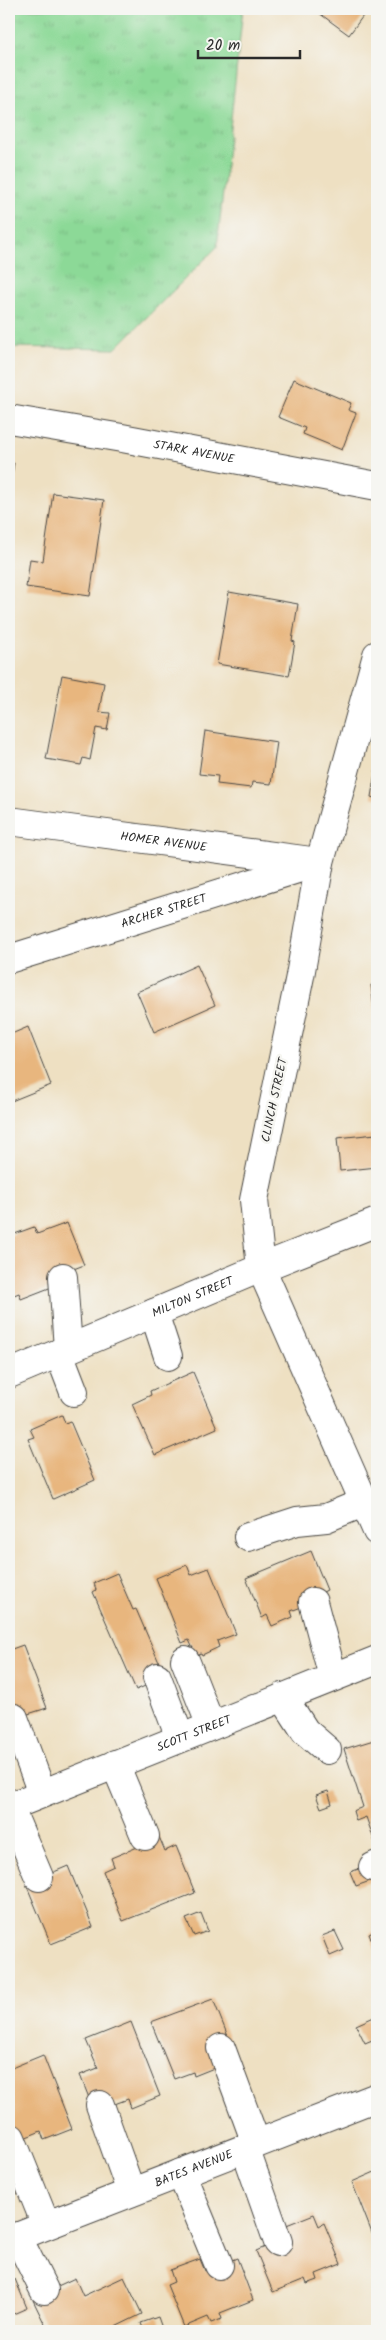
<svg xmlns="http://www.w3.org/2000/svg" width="386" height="2340" font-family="Kalam,sans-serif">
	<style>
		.grass { fill: url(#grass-tufts); stroke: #5c8261 }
		.building { fill: #e8b67e }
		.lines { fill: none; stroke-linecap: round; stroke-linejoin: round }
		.minor-casing { stroke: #484642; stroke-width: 30 }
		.minor { stroke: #fff; stroke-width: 28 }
		.labels { text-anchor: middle; stroke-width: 5; stroke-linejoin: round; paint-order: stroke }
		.street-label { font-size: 12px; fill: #2b2b2b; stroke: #f6f6f2 }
	</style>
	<defs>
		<pattern id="grass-tufts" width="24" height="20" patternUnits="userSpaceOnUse" patternTransform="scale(1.25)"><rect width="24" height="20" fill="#8cd997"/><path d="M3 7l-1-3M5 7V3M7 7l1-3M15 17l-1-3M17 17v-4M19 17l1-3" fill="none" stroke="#79ba82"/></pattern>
	</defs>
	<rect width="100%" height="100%" fill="#f6f6f2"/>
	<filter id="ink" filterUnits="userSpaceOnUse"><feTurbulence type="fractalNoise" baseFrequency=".02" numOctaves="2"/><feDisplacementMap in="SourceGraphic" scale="10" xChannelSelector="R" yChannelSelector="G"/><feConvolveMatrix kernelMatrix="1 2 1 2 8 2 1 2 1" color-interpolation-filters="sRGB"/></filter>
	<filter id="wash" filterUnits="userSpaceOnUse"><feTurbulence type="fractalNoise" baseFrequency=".0096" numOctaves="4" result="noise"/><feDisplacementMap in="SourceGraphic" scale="20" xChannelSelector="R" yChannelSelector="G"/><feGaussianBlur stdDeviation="1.12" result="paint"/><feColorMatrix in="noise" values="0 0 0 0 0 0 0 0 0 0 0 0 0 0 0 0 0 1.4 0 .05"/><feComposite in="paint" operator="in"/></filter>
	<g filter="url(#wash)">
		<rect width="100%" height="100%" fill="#eee0c2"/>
		<!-- grass -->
		<polygon class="grass" points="9,9 243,9 217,247 115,349 9,347"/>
		<g id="blocks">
			<!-- building -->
			<g class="building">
				<polygon points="322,9 368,9 349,35 319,13"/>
				<polygon points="294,379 351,403 348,410 356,413 342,450 303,434 305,428 278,417"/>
				<polygon points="9,463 14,463 10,491 9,491"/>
				<polygon points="53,493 104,500 90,596 26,587 30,559 43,561"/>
				<polygon points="229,592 298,604 292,641 295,642 289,676 217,664"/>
				<polygon points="62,675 104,683 99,712 110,713 107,730 96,728 90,760 83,758 81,765 46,759"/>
				<polygon points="205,731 277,742 271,784 252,782 251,788 217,784 218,776 199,774"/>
				<polygon points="376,767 377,767 377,799 371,797"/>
				<polygon points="197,965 215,1005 154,1032 137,992"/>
				<polygon points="377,984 377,1008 374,1008 371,985"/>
				<polygon points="28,1027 51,1085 9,1102 9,1035"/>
				<polygon points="376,1134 377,1167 340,1171 337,1138"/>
				<polygon points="67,1223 84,1265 53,1277 57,1285 21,1299 19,1293 9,1297 9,1236 34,1227 37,1234"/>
				<polygon points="193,1372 217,1428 155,1455 132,1404 151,1395 150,1391"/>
				<polygon points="62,1415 65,1423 70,1421 95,1480 53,1499 28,1439 34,1437 30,1429"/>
				<polygon points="311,1551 327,1590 321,1593 309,1604 291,1611 293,1617 272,1626 267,1615 262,1618 246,1578"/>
				<polygon points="187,1565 191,1575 209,1568 236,1634 217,1641 219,1647 202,1655 201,1653 196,1655 189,1640 182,1643 156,1578"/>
				<polygon points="117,1573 133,1610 136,1609 164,1674 152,1683 136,1690 93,1592 96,1590 94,1583"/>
				<polygon points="23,1645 47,1708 9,1720 9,1650"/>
				<polygon points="377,1739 377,1848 366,1817 356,1821 353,1811 363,1807 344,1749"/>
				<polygon points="328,1791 332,1804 321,1808 316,1795"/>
				<polygon points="157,1832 165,1851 176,1846 195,1893 123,1921 103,1871 114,1866 111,1858 140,1846"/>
				<polygon points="68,1866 93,1927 51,1944 26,1884"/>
				<polygon points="367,1866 373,1880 356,1886 350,1872"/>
				<polygon points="201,1913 208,1931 194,1936 186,1919"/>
				<polygon points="377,1930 377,1954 369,1934"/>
				<polygon points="335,1931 344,1950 330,1956 322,1936"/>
				<polygon points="213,1999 231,2044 219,2066 194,2076 193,2072 174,2079 151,2022"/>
				<polygon points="374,2017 377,2025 377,2038 365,2043 356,2025"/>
				<polygon points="131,2022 160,2096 131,2108 128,2099 112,2105 93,2108 80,2075 98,2068 86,2040"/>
				<polygon points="43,2055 72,2129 44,2140 41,2131 24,2138 9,2139 9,2069"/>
				<polygon points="377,2171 377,2246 352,2182"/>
				<polygon points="314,2214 319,2226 324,2223 341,2264 316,2274 318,2280 307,2284 305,2279 273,2292 256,2251 289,2237 284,2226"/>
				<polygon points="237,2258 253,2300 220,2313 222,2319 211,2323 208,2317 184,2327 167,2285 174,2282 170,2270 200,2259 205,2271"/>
				<polygon points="124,2277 142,2314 107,2331 48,2331 32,2298 75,2278 83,2296"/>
				<polygon points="15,2279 27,2308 11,2315 9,2309 9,2282"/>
				<polygon points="158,2317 163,2331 144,2331 141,2323"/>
			</g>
		</g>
	</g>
	<g filter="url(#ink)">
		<use href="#blocks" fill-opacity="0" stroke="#484642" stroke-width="1"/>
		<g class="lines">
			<!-- minor casing -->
			<g class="minor-casing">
				<g id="minor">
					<path id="s1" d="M9 419 122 438 377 486"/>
					<polyline points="377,655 320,862 300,976 254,1200 261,1268 377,1531"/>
					<path id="s2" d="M9 821 311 861"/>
					<path id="s3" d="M9 959 320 862"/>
					<polyline points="63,1277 68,1349"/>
					<polyline points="154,1313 168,1356"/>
					<polyline points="59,1353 74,1392"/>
					<path id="s4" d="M9 1374 261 1268 377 1222"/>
					<polyline points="248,1537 297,1521 326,1518 365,1502"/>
					<polyline points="313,1602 333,1677"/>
					<polyline points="185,1660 211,1726"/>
					<polyline points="157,1677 180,1738"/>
					<polyline points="283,1697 305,1731 327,1750"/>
					<polyline points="14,1718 42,1793"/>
					<polyline points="115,1764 145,1836"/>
					<polyline points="9,1806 39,1877"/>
					<path id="s5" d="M9 1807 377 1660"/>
					<polyline points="373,1867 377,1865"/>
					<polyline points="221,2048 256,2143"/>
					<polyline points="100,2105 131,2192"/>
					<polyline points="11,2138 46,2225"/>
					<polyline points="245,2148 278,2242"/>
					<polyline points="181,2173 219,2265"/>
					<polyline points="17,2236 44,2290"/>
					<path id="s6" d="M9 2240 377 2097"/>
				</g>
			</g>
			<!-- minor -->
			<use href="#minor" class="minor"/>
		</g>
	</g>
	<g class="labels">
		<!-- street labels -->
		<g class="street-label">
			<text dy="4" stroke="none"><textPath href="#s1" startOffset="188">STARK AVENUE</textPath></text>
			<text dy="4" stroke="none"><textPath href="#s2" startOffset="156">HOMER AVENUE</textPath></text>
			<text dy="4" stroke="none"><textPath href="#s3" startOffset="162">ARCHER STREET</textPath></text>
			<text transform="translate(274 1100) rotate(-78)" y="4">CLINCH STREET</text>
			<text dy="4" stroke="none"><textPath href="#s4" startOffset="199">MILTON STREET</textPath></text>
			<text dy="4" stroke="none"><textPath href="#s5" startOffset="199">SCOTT STREET</textPath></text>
			<text dy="4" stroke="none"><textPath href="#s6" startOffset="198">BATES AVENUE</textPath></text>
		</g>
	</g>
	<!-- margin -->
	<rect width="386" height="2340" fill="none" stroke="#f6f6f2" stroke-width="30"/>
	<!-- scale -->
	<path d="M198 50v8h102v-8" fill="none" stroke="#2b2b2b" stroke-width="2.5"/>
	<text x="206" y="50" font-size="15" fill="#2b2b2b" stroke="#f6f6f2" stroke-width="4" paint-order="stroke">20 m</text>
</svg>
